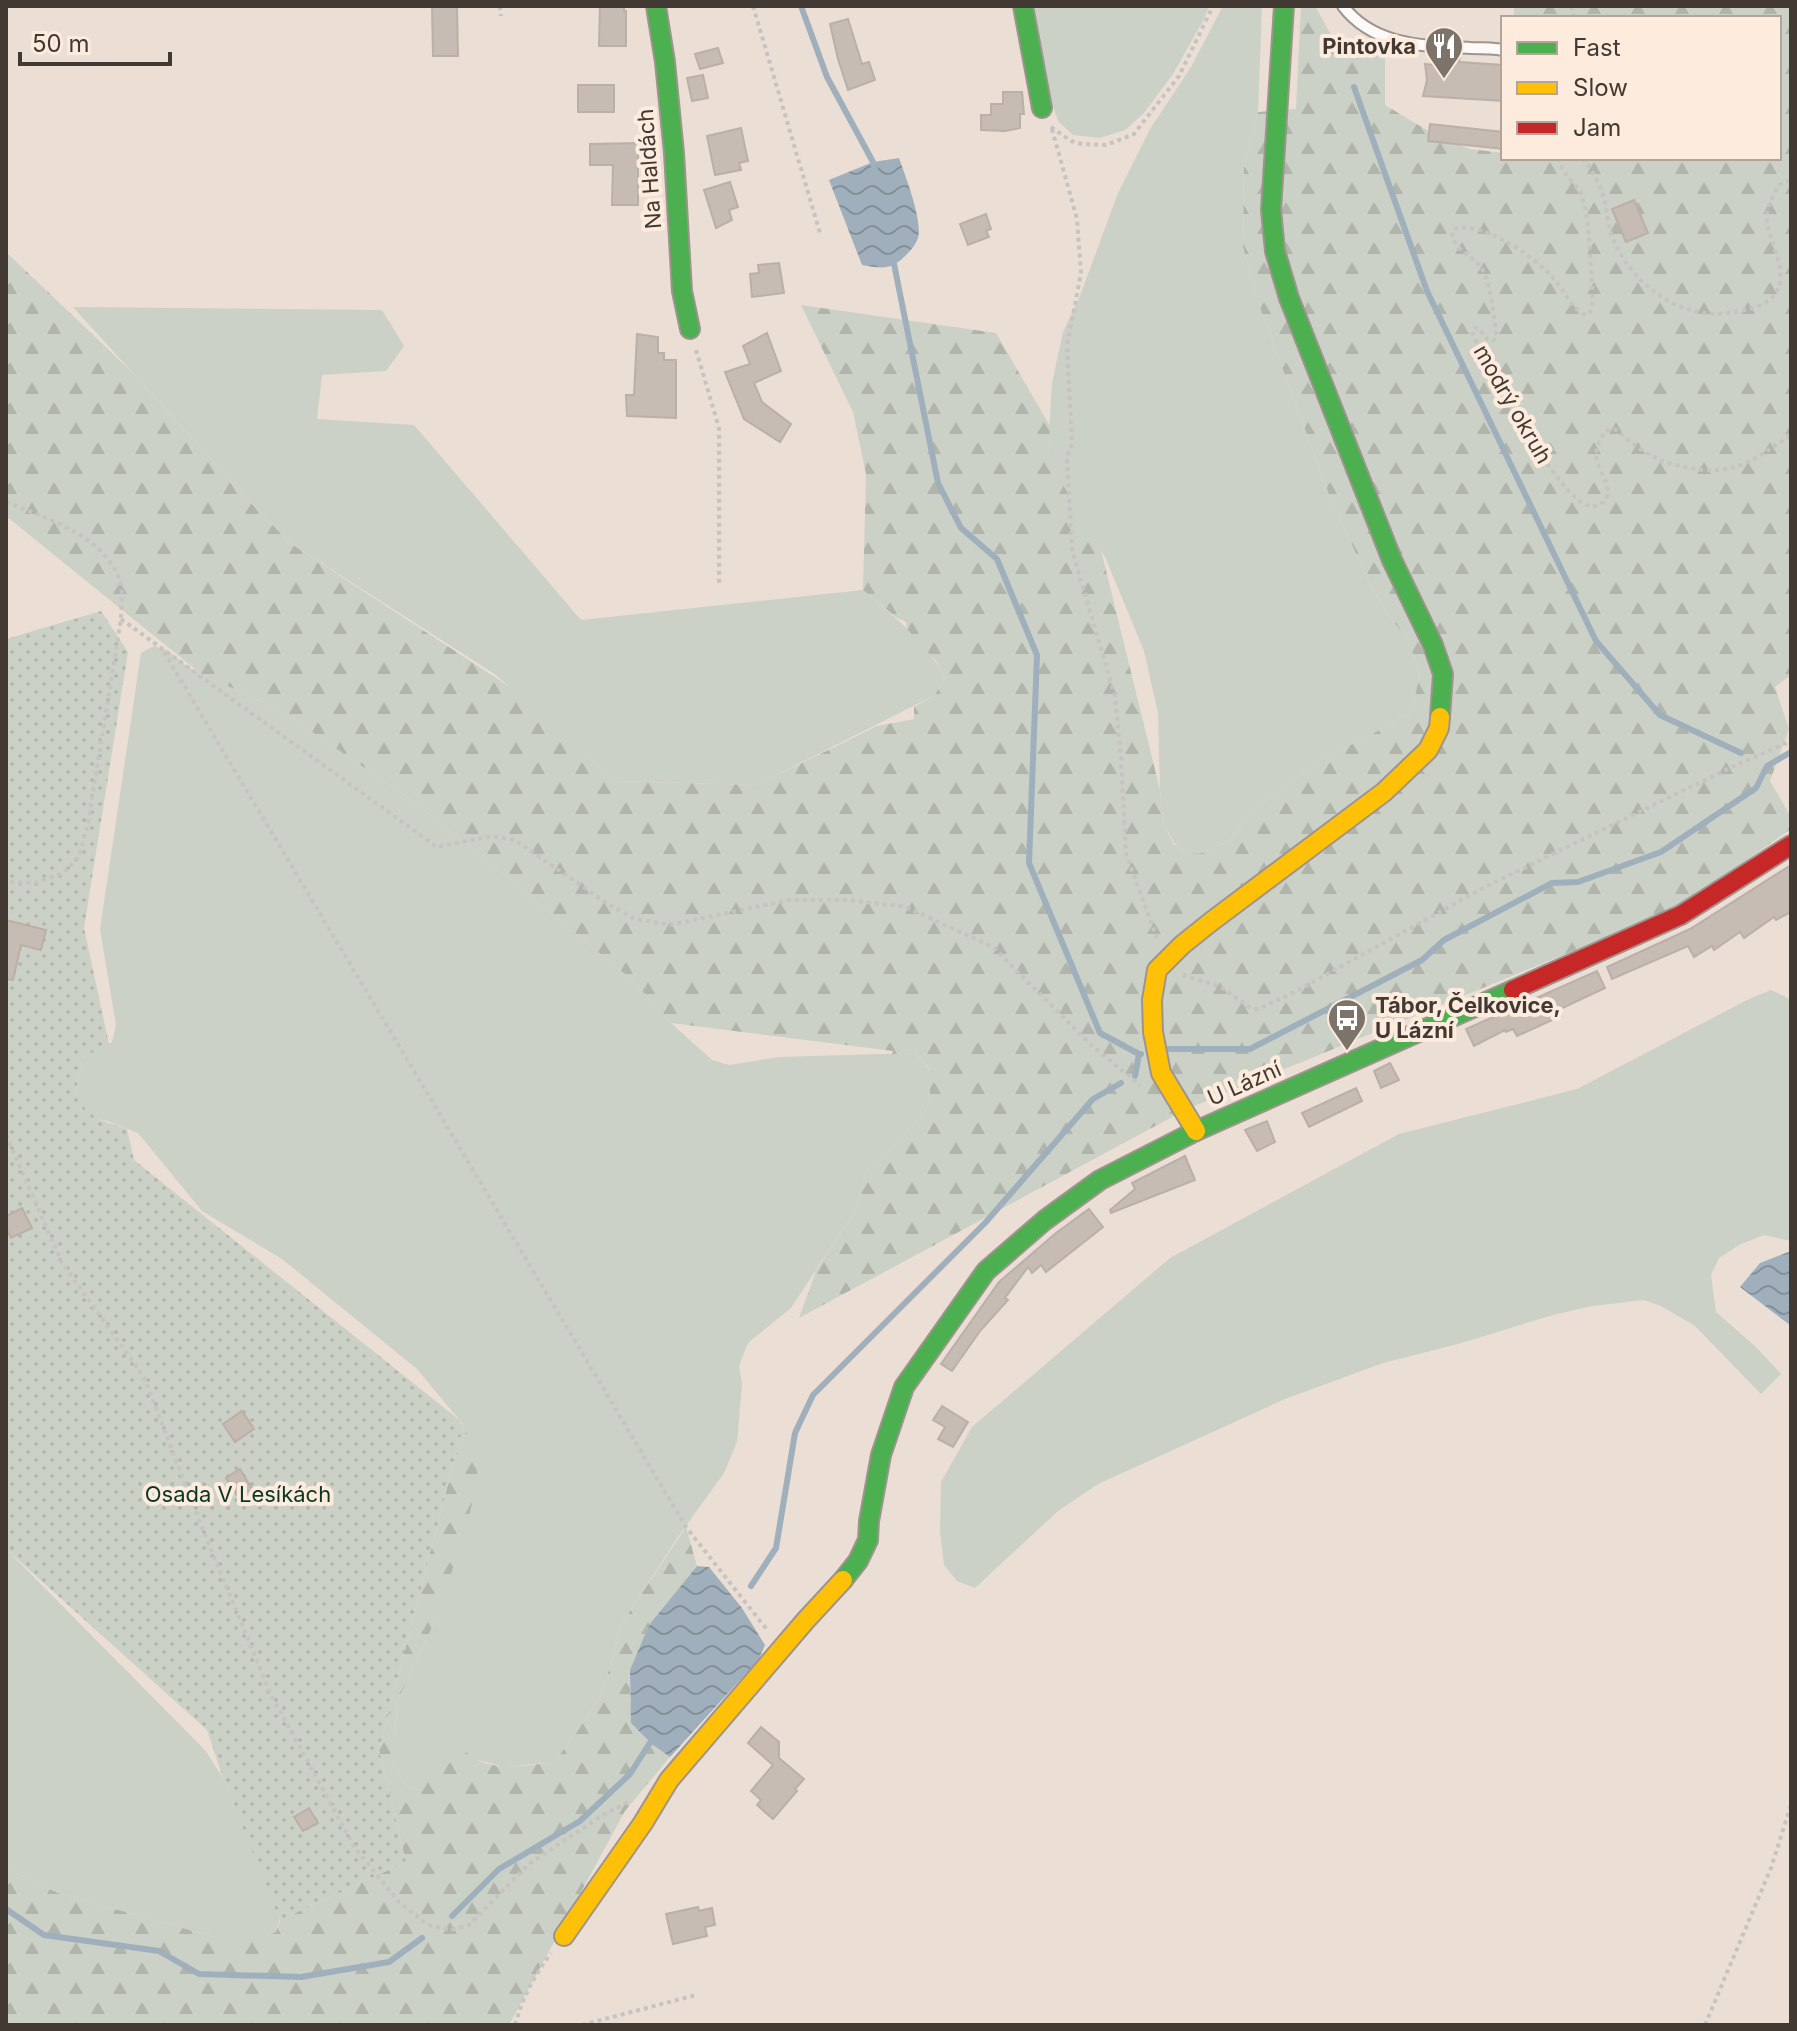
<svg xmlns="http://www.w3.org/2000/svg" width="1797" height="2031" font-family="Inter,sans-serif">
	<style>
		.grass { fill: #cbd1c7 }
		.forest { fill: url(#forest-firs) }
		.garden { fill: url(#garden-dots) }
		.water { fill: url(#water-waves) }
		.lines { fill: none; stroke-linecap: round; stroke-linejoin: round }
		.stream { stroke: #9fb0bc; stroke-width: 6 }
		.building { fill: #c7bcb4; stroke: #bab0a8; stroke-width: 2 }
		.lane-casing { stroke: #9e948e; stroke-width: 14 }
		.fast-casing { stroke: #9e948e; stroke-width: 22 }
		.slow-casing { stroke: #9e948e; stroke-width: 22 }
		.jam-casing { stroke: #9e948e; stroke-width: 22 }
		.path { stroke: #c7c3c0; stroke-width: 4; stroke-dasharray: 4 4; stroke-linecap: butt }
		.lane { stroke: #fcfaf9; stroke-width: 10 }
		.fast { stroke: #4caf50; stroke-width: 18 }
		.slow { stroke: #ffc107; stroke-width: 18 }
		.jam { stroke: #c62828; stroke-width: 18 }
		.labels { text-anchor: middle; stroke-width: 8; stroke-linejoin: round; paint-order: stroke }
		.poi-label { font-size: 22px; font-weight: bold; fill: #413932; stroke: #fdebde; text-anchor: end }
		.street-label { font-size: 22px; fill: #413932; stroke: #fdebde }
		.park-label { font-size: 22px; fill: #083724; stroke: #fdebde }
	</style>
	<defs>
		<pattern id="forest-firs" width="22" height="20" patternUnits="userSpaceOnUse" patternTransform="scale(2)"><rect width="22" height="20" fill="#cbd1c7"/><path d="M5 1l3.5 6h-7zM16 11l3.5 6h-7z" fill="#b0b4ab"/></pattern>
		<pattern id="garden-dots" width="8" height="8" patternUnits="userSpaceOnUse" patternTransform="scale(2)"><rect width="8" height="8" fill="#cbd1c7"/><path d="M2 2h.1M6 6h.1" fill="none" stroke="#b0b4ab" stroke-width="1.8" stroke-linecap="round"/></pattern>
		<pattern id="water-waves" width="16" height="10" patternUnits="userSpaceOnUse" patternTransform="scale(2)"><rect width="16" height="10" fill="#9fb0bc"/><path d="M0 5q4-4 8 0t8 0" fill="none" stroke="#839099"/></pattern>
	</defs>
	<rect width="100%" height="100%" fill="#ebded5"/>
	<!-- grass -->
	<g class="grass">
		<polygon points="1031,6 1209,6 1204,19 1173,74 1143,114 1125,130 1100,138 1073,135 1058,121 1051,100"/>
		<polygon points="1223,6 1262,6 1258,112 1244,168 1243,247 1258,302 1330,497 1369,582 1389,616 1405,636 1418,665 1420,675 1411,712 1362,740 1328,755 1254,810 1228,841 1204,853 1187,854 1175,844 1164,825 1160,790 1158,713 1144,651 1106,559 1054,471 1048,447 1052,383 1063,332 1080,296 1118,193 1150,129 1191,67"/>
		<path d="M73 307 382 310 404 346 386 371 322 375 317 419 414 425 581 620 863 590C894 616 926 642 945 677L935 695 757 785 614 781 496 675 290 543 248 500Z"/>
		<polygon points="154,646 167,650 188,667 283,712 417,804 631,979 671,1023 712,1060 729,1065 779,1057 915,1053 930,1071 930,1096 925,1113 865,1174 857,1208 791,1308 748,1343 739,1366 742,1384 737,1442 724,1473 680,1534 622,1623 602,1694 577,1732 554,1762 505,1767 474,1759 419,1790 409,1789 397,1773 394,1760 394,1736 399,1697 437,1617 476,1452 461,1422 417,1369 282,1259 202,1211 138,1133 108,1121 94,1118 84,1110 75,1094 83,1057 112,1042 116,1025 100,929 141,653"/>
		<polygon points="1771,990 1788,998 1791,1003 1791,1241 1764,1235 1739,1245 1719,1258 1711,1275 1716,1312 1757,1348 1781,1374 1761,1394 1695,1326 1661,1306 1644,1300 1592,1306 1553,1315 1458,1344 1383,1363 1285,1399 1098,1484 1058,1511 975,1588 957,1581 944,1565 940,1531 941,1482 972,1427 1170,1258 1399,1134 1577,1089 1747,1000"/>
		<polygon points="6,1549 205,1750 223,1778 280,1917 276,1932 261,1938 218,1938 58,1893 6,1868"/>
	</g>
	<!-- forest -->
	<g class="forest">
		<polygon points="1301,6 1315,6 1339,49 1385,54 1385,105 1435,135 1470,149 1503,153 1503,158 1779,158 1779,18 1514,18 1514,6 1791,6 1791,675 1775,687 1789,729 1770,781 1791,817 1791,829 1678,908 1187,1109 799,1318 816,1271 857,1208 865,1174 925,1113 930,1096 930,1070 915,1053 892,1054 893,1051 671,1023 631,979 417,804 283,712 200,673 6,516 6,252 131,371 248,500 290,543 510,687 614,781 757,785 877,726 914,719 914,707 935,695 945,677 936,661 907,629 906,622 897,618 863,590 866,474 853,412 801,305 996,333 1050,426 1048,447 1055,471 1101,550 1160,790 1164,825 1174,845 1176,845 1187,854 1204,853 1228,841 1254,810 1328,755 1362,740 1411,712 1420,675 1418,665 1405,636 1389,616 1369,582 1330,497 1258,302 1243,247 1244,168 1258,112 1296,109"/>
		<path d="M463 1426 477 1452V1483L466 1528 437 1617 399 1697 394 1736V1760L397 1773 409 1789 420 1790 439 1758 466 1752C489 1774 526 1765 554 1762L577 1732 602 1694 622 1623 686 1527 697 1566 649 1625 630 1671V1701L653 1745 670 1757 625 1811 509 2025H6V1868L58 1893 218 1938H261L276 1932 280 1920 406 1862 379 1750Z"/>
	</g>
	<!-- garden -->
	<path class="garden" d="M101 611 128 652 84 928 109 1044 83 1057 75 1094C91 1121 100 1119 127 1129L134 1160 457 1418 463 1426 379 1750 406 1862 280 1920 223 1778 207 1730 6 1549V639Z"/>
	<!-- water -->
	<g class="water">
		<path d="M899 158C905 175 923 221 918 238 916 244 912 249 908 253 892 270 884 269 862 265L829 180 873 162Z"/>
		<polygon points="1791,1251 1791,1326 1740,1287 1760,1263"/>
		<polygon points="697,1566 709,1567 742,1608 765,1645 759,1659 670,1757 653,1745 631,1723 630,1670 649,1625"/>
	</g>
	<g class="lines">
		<!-- stream -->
		<g class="stream">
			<polyline points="801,6 827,77 873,162 875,170"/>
			<polyline points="1354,87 1427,291 1596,641 1660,715 1741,753"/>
			<polyline points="893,259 938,483 961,528 997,559 1037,655 1029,863 1100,1033 1139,1054"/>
			<polyline points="1163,1049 1250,1049 1422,960 1444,940 1552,883 1578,882 1661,852 1756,788 1767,766 1791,752"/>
			<polyline points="1135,1076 1139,1054 1141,1054"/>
			<polyline points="751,1586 776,1548 795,1433 813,1395 985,1223 1093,1099 1121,1083"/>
			<polyline points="6,1909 44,1935 159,1951 199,1974 301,1977 389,1962 422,1938"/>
			<polyline points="452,1916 499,1869 580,1821 630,1774 653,1738"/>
		</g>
	</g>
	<!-- building -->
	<g class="building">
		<polygon points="432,6 457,6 458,56 433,56"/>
		<polygon points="600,6 624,6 624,11 626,11 626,46 599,46"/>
		<polygon points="848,19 862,64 869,62 875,80 848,90 838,59 830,24"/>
		<polygon points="718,48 723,63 700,69 695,54"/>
		<polygon points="1434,54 1460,56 1459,62 1503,65 1503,101 1423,96 1427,80 1425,64 1434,65"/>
		<polygon points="703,75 708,98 692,101 687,78"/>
		<rect x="578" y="85" width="36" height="27"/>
		<polygon points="1003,92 1022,92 1024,114 1020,114 1020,128 1005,131 981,130 981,115 991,115 991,104 1003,104"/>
		<polygon points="1430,124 1503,132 1503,149 1428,141"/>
		<polygon points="741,128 748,161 739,163 741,170 715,175 707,136"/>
		<polygon points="638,143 638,205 612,205 613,165 590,165 590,144"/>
		<polygon points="730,182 738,207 729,210 732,220 716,228 704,190"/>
		<polygon points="1634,200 1648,233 1626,242 1612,209"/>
		<polygon points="986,214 991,229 986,231 989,237 968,245 960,224"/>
		<polygon points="779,263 784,293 752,297 750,274 759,273 758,265"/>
		<polygon points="767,333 781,371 754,383 762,402 791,424 780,442 744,419 725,372 750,364 743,346"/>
		<polygon points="637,334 658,337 658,353 664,353 664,360 676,360 676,418 627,416 626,395 634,395"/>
		<polygon points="1791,865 1791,912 1776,920 1774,917 1744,938 1740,932 1714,950 1712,946 1694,957 1688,946 1612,979 1607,967 1690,929"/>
		<polygon points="6,920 46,930 41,950 21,945 13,980 6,979"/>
		<polygon points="1597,971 1605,988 1558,1010 1561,1016 1517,1036 1513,1029 1506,1032 1505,1030 1474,1046 1466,1029"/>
		<polygon points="1390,1063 1399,1080 1381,1088 1374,1071"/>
		<polygon points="1356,1088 1362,1101 1309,1127 1302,1113"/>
		<polygon points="1267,1121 1275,1142 1257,1151 1245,1130"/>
		<polygon points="1185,1156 1195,1180 1111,1213 1110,1210 1135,1189 1132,1183"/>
		<polygon points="22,1208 32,1228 11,1238 6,1228 6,1216"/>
		<polygon points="1089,1209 1103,1227 1046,1272 1041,1265 1032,1273 1028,1267 1005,1298 1008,1300 980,1331 952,1371 941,1364 999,1282 1056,1233"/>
		<polygon points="942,1406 968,1422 953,1447 938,1439 945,1427 933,1420"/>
		<polygon points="242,1411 254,1429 235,1442 223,1424"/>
		<polygon points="240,1469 252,1489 239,1498 226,1478"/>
		<polygon points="761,1727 779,1742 779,1758 804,1779 795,1789 797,1791 773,1819 757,1805 761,1800 751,1791 773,1765 748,1743"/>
		<polygon points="309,1808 318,1823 303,1831 294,1817"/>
		<polygon points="698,1907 699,1911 712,1908 715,1925 705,1927 707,1936 673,1944 666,1914"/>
	</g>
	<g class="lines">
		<!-- lane casing -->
		<g class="lane-casing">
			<path id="lane" d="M1343 6C1374 47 1426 46 1471 48 1482 48 1493 48 1503 50"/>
		</g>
		<!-- fast casing -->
		<g class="fast-casing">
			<g id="fast">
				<polyline points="656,6 665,62 674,153 682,291 690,329"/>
				<polyline points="1023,6 1042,108"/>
				<polyline points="1284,6 1271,210 1275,251 1289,298 1392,560 1433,645 1443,674 1440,717"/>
				<polyline points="843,1580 858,1561 868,1540 869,1521 881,1455 904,1387 986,1271 1045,1220 1100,1180 1196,1131 1513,990"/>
			</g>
		</g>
		<!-- slow casing -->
		<g class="slow-casing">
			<g id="slow">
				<polyline points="1196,1131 1161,1073 1153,1032 1152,1000 1157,970 1182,945 1212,921 1384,792 1428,750 1439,728 1440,717"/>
				<polyline points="564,1936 643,1823 669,1780 806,1620 843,1580"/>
			</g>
		</g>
		<!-- jam casing -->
		<g class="jam-casing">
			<polyline id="jam" points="1513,990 1681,915 1791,845"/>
		</g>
		<!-- path -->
		<g class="path">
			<polyline points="500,6 501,16"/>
			<polyline points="753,6 820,233"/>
			<polyline points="1571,6 1575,18"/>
			<polyline points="1051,127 1071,141 1082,144 1106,145 1134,134 1179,76 1213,6"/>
			<polyline points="1052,129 1077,219 1081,273 1067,346 1072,444 1067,458 1072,550 1115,697 1121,757 1126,854 1157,938"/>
			<path d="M1558 158 1564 172 1580 191 1584 204 1588 224 1593 301 1590 312 1586 315C1570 308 1565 290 1553 278 1532 255 1486 222 1454 229L1452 235C1456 251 1471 255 1481 267 1490 279 1495 321 1496 335L1494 340 1489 341 1479 329 1475 328 1472 331C1481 362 1560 500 1589 506 1592 507 1597 506 1600 504 1620 492 1595 470 1596 454 1596 448 1601 437 1605 432 1609 429 1612 428 1616 430 1620 432 1623 436 1626 438 1635 446 1646 453 1656 458 1665 463 1676 465 1685 467 1733 478 1753 460 1791 435"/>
			<path d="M1583 158C1593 172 1601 186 1605 202 1607 210 1607 218 1609 226 1618 259 1640 285 1669 301 1686 311 1709 316 1728 313 1744 311 1768 307 1777 291 1790 269 1763 234 1767 213 1768 204 1775 194 1779 185L1791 180"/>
			<polyline points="696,350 719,428 719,586"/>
			<path d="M6 502C45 518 100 534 118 576 124 588 121 606 121 619L88 823 79 857 63 873 35 883 6 882"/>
			<polyline points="121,619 437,847 492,836 515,840 608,904 635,919 670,925 789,900 849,900 906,907 993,947 1090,1044 1140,1085"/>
			<polyline points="164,652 686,1527 768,1631"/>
			<polyline points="1183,975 1221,987 1252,1009 1258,1009 1293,993 1485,887 1734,766 1791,741"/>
			<polyline points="6,1135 62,1263 144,1377 203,1530 271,1695 355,1848 399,1902 428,1925 451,1930 469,1925 529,1864 603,1815 628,1802"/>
			<path d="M515 2025C523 1997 534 1976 551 1953"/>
			<polyline points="582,2025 696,1995"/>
			<polyline points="1705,2025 1771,1868 1791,1805"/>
		</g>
		<!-- lane -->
		<use href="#lane" class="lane"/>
		<!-- fast -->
		<use href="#fast" class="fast"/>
		<!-- slow -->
		<use href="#slow" class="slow"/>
		<!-- jam -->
		<use href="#jam" class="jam"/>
	</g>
	<!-- icons -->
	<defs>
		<g id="restaurant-pin" transform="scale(2)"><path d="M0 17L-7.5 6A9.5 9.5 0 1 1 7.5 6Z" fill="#7c736b" stroke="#fdebde"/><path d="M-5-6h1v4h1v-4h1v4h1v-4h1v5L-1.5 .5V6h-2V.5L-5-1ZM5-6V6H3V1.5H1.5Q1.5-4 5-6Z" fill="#fff"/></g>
		<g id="bus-pin" transform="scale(2)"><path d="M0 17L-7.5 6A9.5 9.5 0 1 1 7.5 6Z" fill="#7c736b" stroke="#fdebde"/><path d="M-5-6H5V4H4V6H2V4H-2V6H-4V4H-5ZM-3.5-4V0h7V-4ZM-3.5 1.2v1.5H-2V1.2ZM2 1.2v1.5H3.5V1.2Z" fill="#fff"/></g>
	</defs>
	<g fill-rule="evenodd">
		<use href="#restaurant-pin" x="1444" y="46"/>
		<use href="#bus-pin" x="1347" y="1018"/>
	</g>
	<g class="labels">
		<!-- poi labels -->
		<g class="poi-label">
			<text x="1416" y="54">Pintovka</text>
			<text x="1375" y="1013" text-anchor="start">Tábor, Čelkovice,<tspan x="1375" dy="25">U Lázní</tspan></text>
		</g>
		<!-- street labels -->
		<g class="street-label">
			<text transform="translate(649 169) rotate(-94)" y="8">Na Haldách</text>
			<text transform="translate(1513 404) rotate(60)" y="8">modrý okruh</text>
			<text transform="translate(1244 1083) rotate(-24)" y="8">U Lázní</text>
		</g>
		<!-- park labels -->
		<g class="park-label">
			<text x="238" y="1502">Osada V Lesíkách</text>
		</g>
	</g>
	<!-- border -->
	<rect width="1797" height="2031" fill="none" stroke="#413932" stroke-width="16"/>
	<!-- legend -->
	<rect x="1501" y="16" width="280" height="144" fill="#fdebde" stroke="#b2a499" stroke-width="2"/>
	<rect x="1517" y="42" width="40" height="12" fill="#4caf50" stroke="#b2a499" stroke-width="2"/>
	<text x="1573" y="56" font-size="24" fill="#413932">Fast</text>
	<rect x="1517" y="82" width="40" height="12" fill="#ffc107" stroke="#b2a499" stroke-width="2"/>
	<text x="1573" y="96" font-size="24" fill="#413932">Slow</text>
	<rect x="1517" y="122" width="40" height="12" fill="#c62828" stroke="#b2a499" stroke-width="2"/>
	<text x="1573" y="136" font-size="24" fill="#413932">Jam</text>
	<!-- scale -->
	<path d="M20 52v12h150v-12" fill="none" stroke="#413932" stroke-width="4"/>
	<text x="32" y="52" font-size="24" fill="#413932" stroke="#fdebde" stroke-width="6" paint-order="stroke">50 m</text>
</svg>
